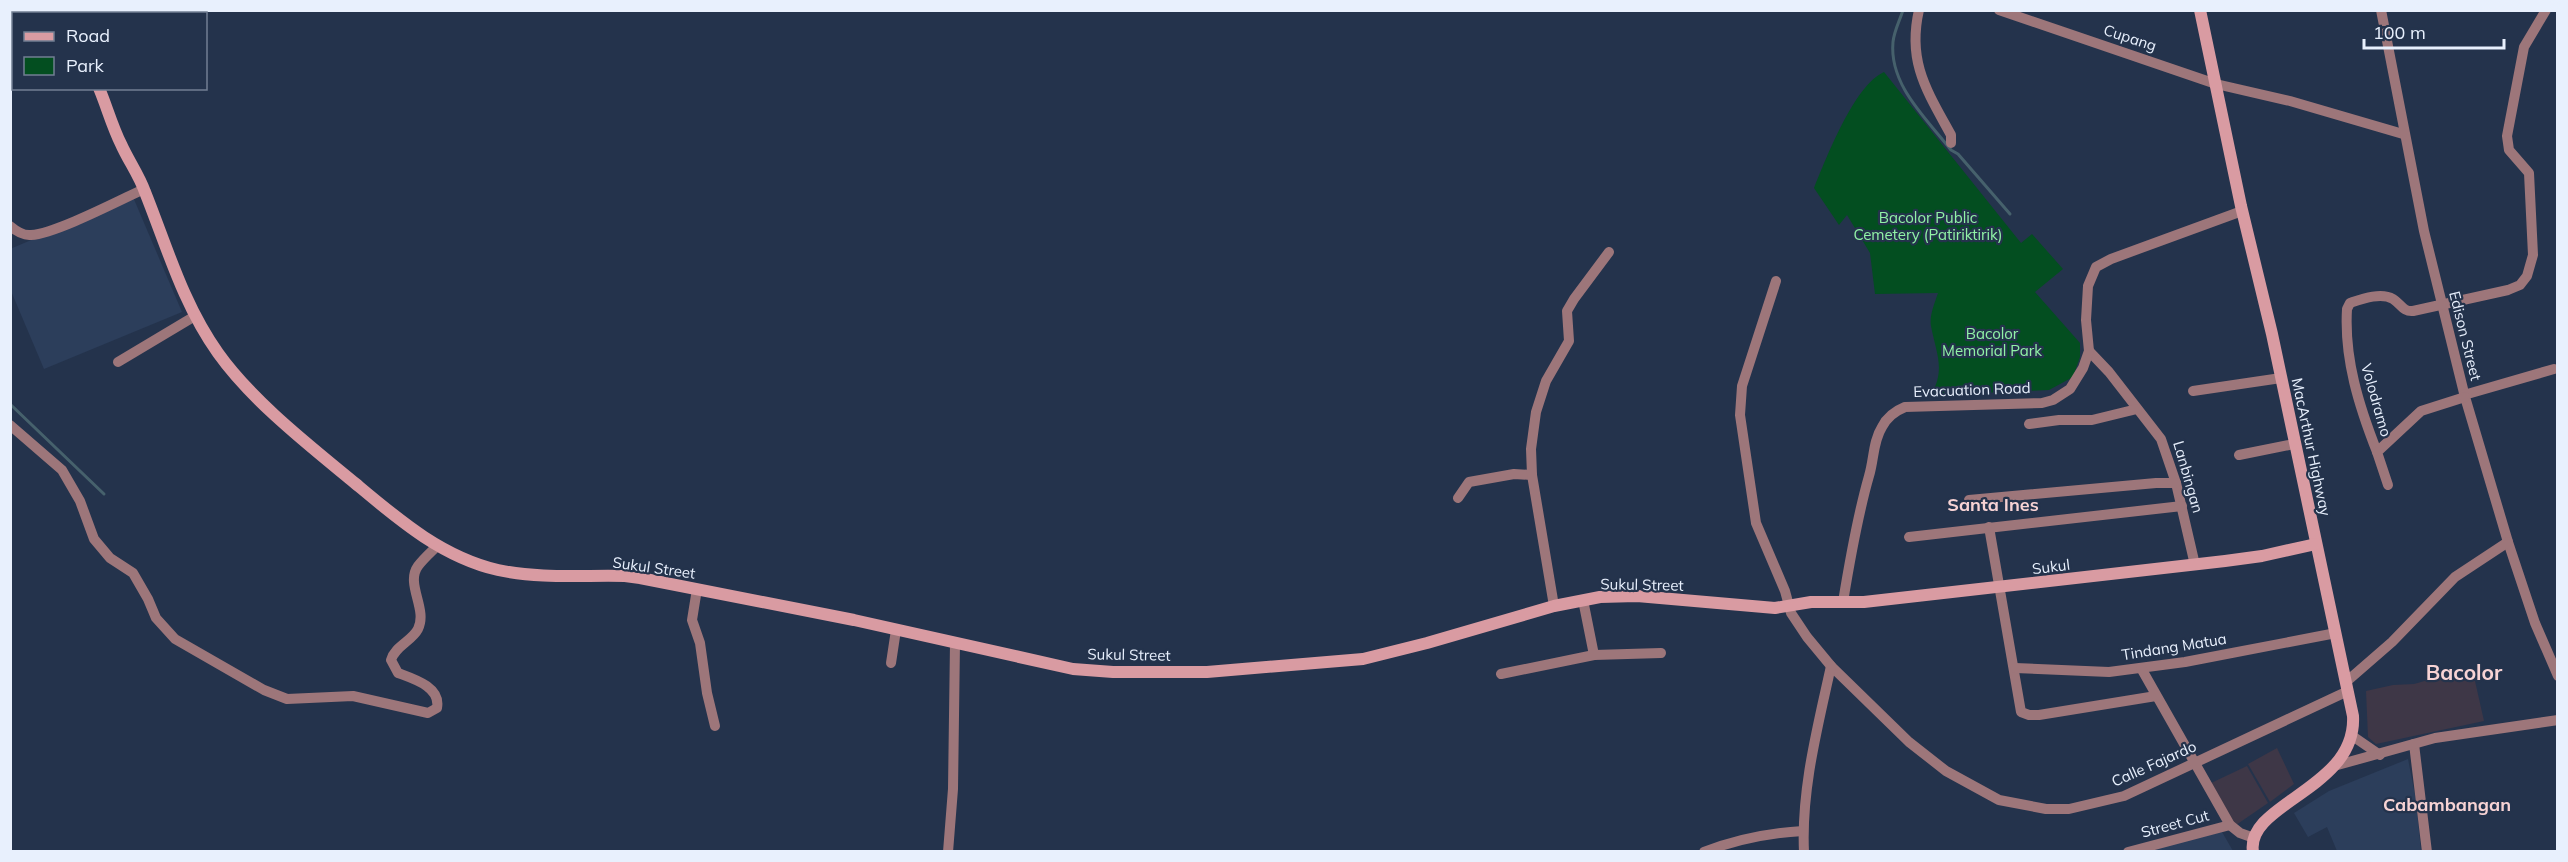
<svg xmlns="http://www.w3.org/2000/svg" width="2568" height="862" font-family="Mulish,sans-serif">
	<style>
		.commercial { fill: #3e3747 }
		.built { fill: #2c3e5b }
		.green { fill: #034e20 }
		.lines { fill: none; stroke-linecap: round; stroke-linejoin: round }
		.stream { stroke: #46616c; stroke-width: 3 }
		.street { stroke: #9d767a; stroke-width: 10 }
		.secondary { stroke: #d99ba2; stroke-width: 12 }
		.labels { text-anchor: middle; stroke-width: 4.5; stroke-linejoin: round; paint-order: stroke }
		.street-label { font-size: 15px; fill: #e8f0fd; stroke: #24334c }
		.park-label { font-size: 15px; fill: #91f2a6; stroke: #24334c }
		.quarter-label { font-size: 18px; font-weight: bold; fill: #f7d3d4; stroke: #24334c }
		.district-label { font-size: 21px; font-weight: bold; fill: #f7d3d4; stroke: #24334c }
	</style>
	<rect width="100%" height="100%" fill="#24334c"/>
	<!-- commercial -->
	<g class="commercial">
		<polygon points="2456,672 2459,680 2475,681 2484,721 2376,744 2368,737 2366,691 2393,685 2414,684"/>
		<polygon points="2277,748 2294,784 2270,802 2248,764"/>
		<polygon points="2247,766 2268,803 2236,825 2209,784"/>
	</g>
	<!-- built -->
	<g class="built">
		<polygon points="133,197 182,312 44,369 11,291 10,249"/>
		<polygon points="2408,759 2416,800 2421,851 2337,851 2327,827 2308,837 2294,813 2329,791"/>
		<polygon points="2222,832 2233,851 2140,852"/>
	</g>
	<!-- green -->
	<path class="green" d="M1884 72 2021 243 2032 234 2063 269 2035 292 2080 343V357L2073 377 2049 390 1931 395C1946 369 1936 353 1931 326 1929 316 1935 302 1938 293L1875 294 1870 253 1847 215 1839 225 1814 188C1826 159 1854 85 1884 72Z"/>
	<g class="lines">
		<!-- stream -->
		<g class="stream">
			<path d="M1903 10C1900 20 1894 31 1893 42 1889 85 1926 118 1951 150L1958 154 2010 214"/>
			<polyline points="10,404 104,494"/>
		</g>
		<!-- street -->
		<g class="street">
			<path d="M1919 10C1907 62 1927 91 1951 135V143"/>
			<polyline points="1999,10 2216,84 2290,101 2403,134"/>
			<polyline points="2381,10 2424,231 2465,397 2508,542 2535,623 2558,676"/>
			<path d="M10 226C16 231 23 236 31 235 55 234 120 200 144 189"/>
			<polyline points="1776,281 1742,386 1740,415 1756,523 1785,591 1791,613 1807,637 1831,666 1909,742 1946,771 1999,800 2046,809 2069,809 2124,796 2348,691"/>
			<polyline points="2089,351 2109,372 2161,439 2176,483 2195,565"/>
			<polyline points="118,362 195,316"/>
			<polyline points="2193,391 2281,378"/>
			<polyline points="2464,395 2554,369"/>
			<polyline points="2029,424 2059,420 2092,420 2137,409"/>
			<path d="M10 425 62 470 80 501 94 539 110 558 133 573 148 599 156 618 175 639 264 690 287 699 353 696 428 713 437 708C441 687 414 679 398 673L391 660C395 646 412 641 418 629 428 609 405 584 418 566 423 559 431 552 437 546"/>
			<path d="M2377 452C2359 406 2344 359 2347 309L2350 303C2362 299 2381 292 2393 299 2401 304 2403 312 2413 311L2508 290 2520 285 2527 276 2533 255 2529 173 2509 150 2507 136 2524 47 2546 10"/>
			<polyline points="2239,455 2294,444"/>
			<polyline points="2388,485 2377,452 2421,411 2465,397"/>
			<polyline points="1458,498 1469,482 1514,474 1532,475"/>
			<polyline points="1969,500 2156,483 2176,483"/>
			<polyline points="1989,527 2021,712 2029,715 2039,715 2156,696"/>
			<polyline points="1909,537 2182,506"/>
			<polyline points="697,589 692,620 700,643 707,693 715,726"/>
			<polyline points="1583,600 1594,655"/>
			<path d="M1843 602C1850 559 1857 518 1869 476 1874 460 1873 441 1882 427 1887 417 1895 411 1905 407L2042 403 2053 400 2070 389 2083 368 2089 351 2086 320 2088 286 2096 267 2111 259 2242 211"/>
			<polyline points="1554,606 1532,475 1531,449 1536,412 1546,381 1569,341 1567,311 1574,299 1609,252"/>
			<polyline points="891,663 896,630"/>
			<polyline points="2015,668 2109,672 2185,662 2336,633"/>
			<polyline points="2141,668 2230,825 2240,833 2254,838"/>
			<polyline points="1501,674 1594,655 1661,653"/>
			<polyline points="2346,682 2392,642 2455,577 2508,542"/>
			<polyline points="2351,735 2380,755"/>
			<polyline points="2414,744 2427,852"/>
			<polyline points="2334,766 2435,738 2558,720"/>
			<polyline points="948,852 953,789 955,643"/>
			<path d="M1704 852C1737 839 1768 833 1803 831"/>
			<path d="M1804 852C1801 789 1818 726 1831 666"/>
			<polyline points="2128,852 2230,825"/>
		</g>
		<!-- secondary -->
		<g class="secondary">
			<polyline points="61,10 63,14"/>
			<path d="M2200 10 2241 206 2272 334 2353 716C2357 789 2245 803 2253 852"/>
			<path d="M99 88C107 107 112 126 121 144 128 160 139 175 145 192 167 247 183 304 218 353 252 401 310 446 356 484 399 520 442 557 498 570 539 579 583 575 625 576L640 578 854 620 1073 669 1113 672H1207L1363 659 1427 643 1554 606 1600 597 1637 596 1775 608 1811 602H1864L2225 561 2262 556 2316 544"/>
		</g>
	</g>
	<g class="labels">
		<!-- street labels -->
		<g class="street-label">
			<text transform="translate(2130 38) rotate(18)" y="5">Cupang</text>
			<text transform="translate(2465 336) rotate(76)" y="5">Edison Street</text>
			<text transform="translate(1972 390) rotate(-2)" y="5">Evacuation Road</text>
			<text transform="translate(2376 400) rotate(74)" y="5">Volodramo</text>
			<text transform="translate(2311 447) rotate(78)" y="5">MacArthur Highway</text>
			<text transform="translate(2188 477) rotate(74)" y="5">Lanbingan</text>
			<text transform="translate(2051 567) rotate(-7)" y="5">Sukul</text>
			<text transform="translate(654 568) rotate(8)" y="5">Sukul Street</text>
			<text transform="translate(1642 585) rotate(1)" y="5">Sukul Street</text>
			<text transform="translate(2174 647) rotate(-9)" y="5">Tindang Matua</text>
			<text transform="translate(1129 655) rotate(1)" y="5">Sukul Street</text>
			<text transform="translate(2154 764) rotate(-24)" y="5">Calle Fajardo</text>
			<text transform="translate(2175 824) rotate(-15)" y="5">Street Cut</text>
		</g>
		<!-- park labels -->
		<g class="park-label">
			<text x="1928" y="223">Bacolor Public<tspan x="1928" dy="17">Cemetery (Patiriktirik)</tspan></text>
			<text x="1992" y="339">Bacolor<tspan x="1992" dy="17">Memorial Park</tspan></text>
		</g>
		<!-- quarter labels -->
		<g class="quarter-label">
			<text x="1993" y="511">Santa Ines</text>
			<text x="2447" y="811">Cabambangan</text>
		</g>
		<!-- district labels -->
		<g class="district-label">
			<text x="2464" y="680">Bacolor</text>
		</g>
	</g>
	<!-- border -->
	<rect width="2568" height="862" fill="none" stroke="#e8f0fd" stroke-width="24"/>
	<!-- legend -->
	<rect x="12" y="12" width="195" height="78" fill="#24334c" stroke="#727f93" stroke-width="1.5"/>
	<rect x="24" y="32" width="30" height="9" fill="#d99ba2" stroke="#727f93" stroke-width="1.5"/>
	<text x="66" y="42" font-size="18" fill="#e8f0fd">Road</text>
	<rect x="24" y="57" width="30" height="18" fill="#034e20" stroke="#727f93" stroke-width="1.5"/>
	<text x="66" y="72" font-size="18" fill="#e8f0fd">Park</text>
	<!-- scale -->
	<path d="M2364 39v9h140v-9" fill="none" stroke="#e8f0fd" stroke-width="3"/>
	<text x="2373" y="39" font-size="18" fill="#e8f0fd" stroke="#24334c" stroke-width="4.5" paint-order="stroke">100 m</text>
</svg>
